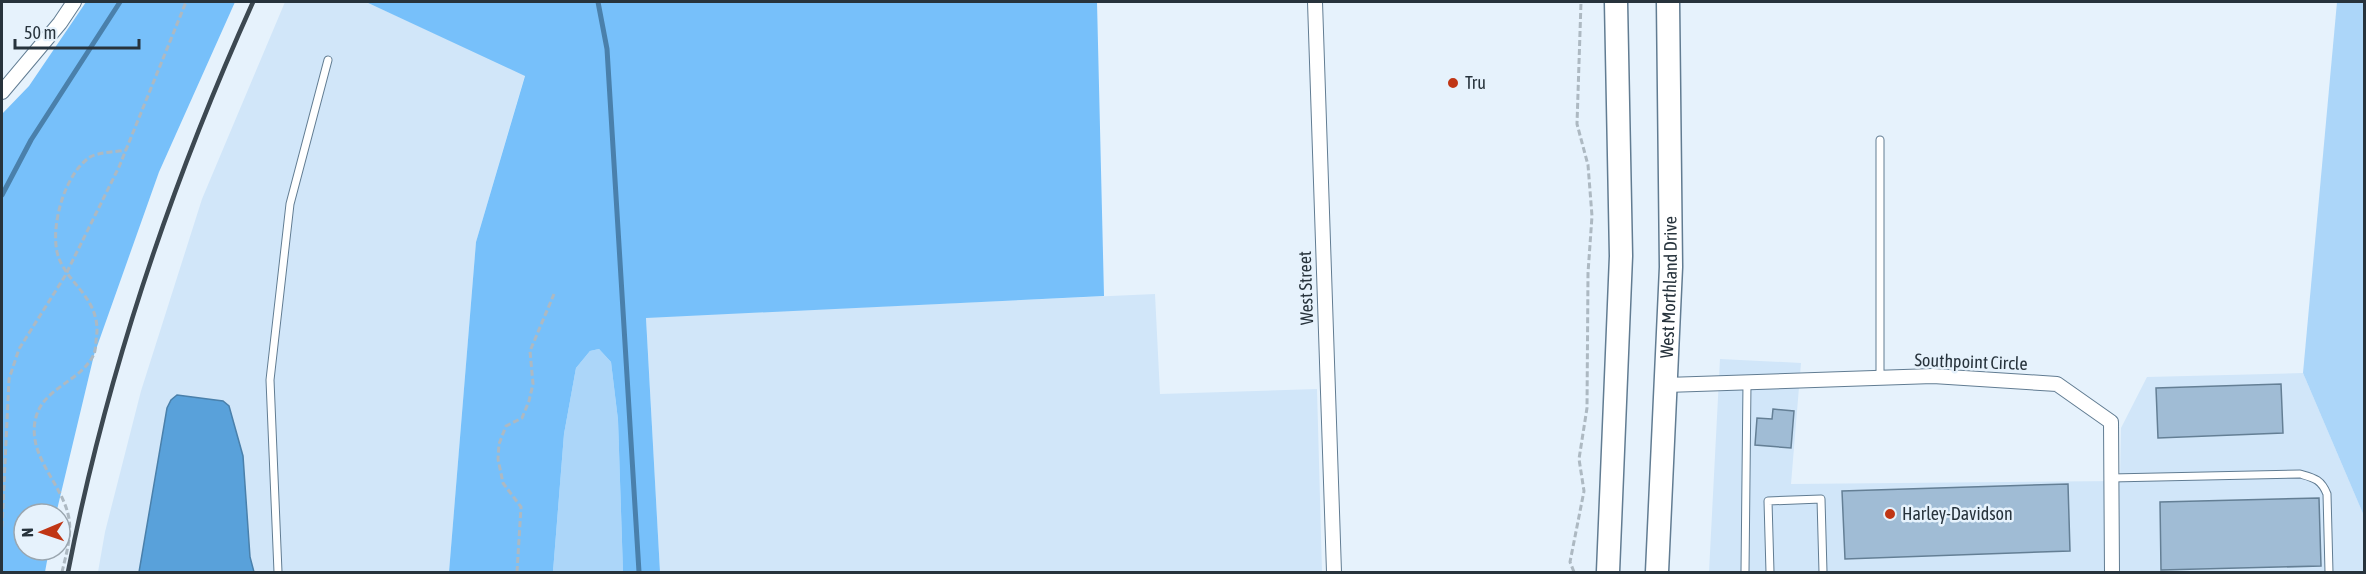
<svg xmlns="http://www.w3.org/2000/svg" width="2366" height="574" font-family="'Asap Condensed',sans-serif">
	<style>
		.built { fill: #d1e6f9 }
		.green { fill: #acd6f9 }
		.forest { fill: #77c0fa }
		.water { fill: #59a1da; stroke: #4a80ab; stroke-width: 1.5 }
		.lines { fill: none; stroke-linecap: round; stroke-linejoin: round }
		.stream { stroke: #4a80ab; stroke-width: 5 }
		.building { fill: #a0bcd5; stroke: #647f95; stroke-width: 1.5 }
		.service-casing { stroke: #617c92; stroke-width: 9 }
		.minor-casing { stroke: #617c92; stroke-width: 16 }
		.trunk-casing { stroke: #617c92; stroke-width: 25 }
		.path { stroke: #adb9c2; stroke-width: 3; stroke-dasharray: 6 3; stroke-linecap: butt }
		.service { stroke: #fff; stroke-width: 7 }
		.minor { stroke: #fff; stroke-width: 14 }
		.trunk { stroke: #fff; stroke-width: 22 }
		.rail { stroke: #3c4851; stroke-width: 4.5 }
		.poi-dot { fill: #c03615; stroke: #e6f2fc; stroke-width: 2 }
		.labels { text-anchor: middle; stroke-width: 5; stroke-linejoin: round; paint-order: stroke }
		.poi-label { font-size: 18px; fill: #27333c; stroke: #e6f2fc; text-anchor: start }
		.street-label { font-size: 18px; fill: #27333c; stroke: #e6f2fc }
	</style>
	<rect width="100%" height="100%" fill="#e6f2fc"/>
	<!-- built -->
	<g class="built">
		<polygon points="285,2 366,2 525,75 476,242 449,572 98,572 105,532 141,391 202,199"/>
		<polygon points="1155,294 1160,394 1317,389 1322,572 660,572 646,317"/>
		<polygon points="1720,359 1801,363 1791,484 2120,481 2121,428 2147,377 2303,373 2364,516 2364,572 1709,572"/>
	</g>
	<!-- green -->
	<g class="green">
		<polygon points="2337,2 2364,2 2364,516 2303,373"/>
		<polygon points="599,349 611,362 618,420 623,572 553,572 564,434 576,368 590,351"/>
	</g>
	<!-- forest -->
	<g class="forest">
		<polygon points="86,2 235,2 159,172 94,355 56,514 24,514 24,550 49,550 45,572 2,572 2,114 29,86"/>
		<polygon points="366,2 1097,2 1104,296 646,318 660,572 623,572 618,420 611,362 599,349 590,351 576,368 564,434 553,572 449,572 476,242 525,76"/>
	</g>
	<!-- water -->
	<polygon class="water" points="177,395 223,401 229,406 243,456 250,557 254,572 139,572 167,408 171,400"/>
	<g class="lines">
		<!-- stream -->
		<g class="stream">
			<polyline points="598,2 607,49 639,572"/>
			<polyline points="2,195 31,140 120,2"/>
		</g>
	</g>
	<!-- building -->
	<g class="building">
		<polygon points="2281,384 2283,433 2158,438 2156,388"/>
		<polygon points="1773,409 1794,411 1791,448 1755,445 1757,418 1772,419"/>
		<polygon points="2068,484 2070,551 1845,559 1842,491"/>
		<polygon points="2319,498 2321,566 2161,570 2160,502"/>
	</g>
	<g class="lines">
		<!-- service casing -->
		<g class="service-casing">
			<g id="service">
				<polyline points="1880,140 1880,378"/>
				<path d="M2111 478 2300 474C2314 478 2321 479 2327 494L2329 572"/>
				<polyline points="278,572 270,380 290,204 328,60"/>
				<polyline points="1745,572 1747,383"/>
				<polyline points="1770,572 1768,501 1821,499 1823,572"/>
			</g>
		</g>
		<!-- minor casing -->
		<g class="minor-casing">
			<g id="minor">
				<polyline points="1315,2 1334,572"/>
				<polyline points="2,92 60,23 74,2"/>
				<polyline points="1666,385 1933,376 2057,384 2111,422 2112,572"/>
			</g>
		</g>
		<!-- trunk casing -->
		<g class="trunk-casing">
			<g id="trunk">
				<polyline points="1608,572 1621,256 1616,2"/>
				<path id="s1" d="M1657 572 1671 267 1668 2"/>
			</g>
		</g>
		<!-- path -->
		<g class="path">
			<polyline points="2,527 9,379 19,349 65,276 119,167 186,2"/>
			<path d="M62 572C66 555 73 532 68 514 60 481 26 454 36 417 44 387 82 381 94 354 96 349 96 338 97 332 98 295 64 282 57 252 51 223 65 174 90 157 99 152 116 152 126 150"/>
			<polyline points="517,572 521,507 503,483 498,459 499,444 506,426 522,418 529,401 533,384 530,351 554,294"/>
			<polyline points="1574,572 1570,562 1584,491 1579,459 1587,408 1588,273 1592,216 1588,165 1577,124 1581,2"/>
		</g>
		<!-- service -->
		<use href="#service" class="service"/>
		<!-- minor -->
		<use href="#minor" class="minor"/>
		<!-- trunk -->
		<use href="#trunk" class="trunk"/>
		<!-- rail -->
		<path class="rail" d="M68 572C106 376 171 184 253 2"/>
	</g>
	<!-- markers -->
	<g class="poi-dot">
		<circle cx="1453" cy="83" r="6"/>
		<circle cx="1890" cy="514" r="6"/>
	</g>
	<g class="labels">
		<!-- poi labels -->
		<g class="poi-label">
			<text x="1465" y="89">Tru</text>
			<text x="1902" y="520">Harley-Davidson</text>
		</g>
		<!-- street labels -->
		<g class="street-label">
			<text dy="6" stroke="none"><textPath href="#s1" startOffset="285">West Morthland Drive</textPath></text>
			<text transform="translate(1306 288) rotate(-92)" y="6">West Street</text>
			<text transform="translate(1971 362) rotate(2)" y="6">Southpoint Circle</text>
		</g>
	</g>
	<!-- border -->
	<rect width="2366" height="574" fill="none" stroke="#27333c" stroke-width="6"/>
	<!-- north arrow -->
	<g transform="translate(42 532) rotate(268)"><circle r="28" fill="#e6f2fc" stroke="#9aa6af" stroke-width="1.5"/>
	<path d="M0-4.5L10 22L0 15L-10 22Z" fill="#c03615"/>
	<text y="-9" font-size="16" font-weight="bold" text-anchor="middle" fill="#27333c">N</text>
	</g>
	<!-- scale -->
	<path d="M15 39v9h124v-9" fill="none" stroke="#27333c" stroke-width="3"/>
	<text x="24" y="39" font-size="18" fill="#27333c" stroke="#e6f2fc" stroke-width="4.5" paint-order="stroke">50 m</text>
</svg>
